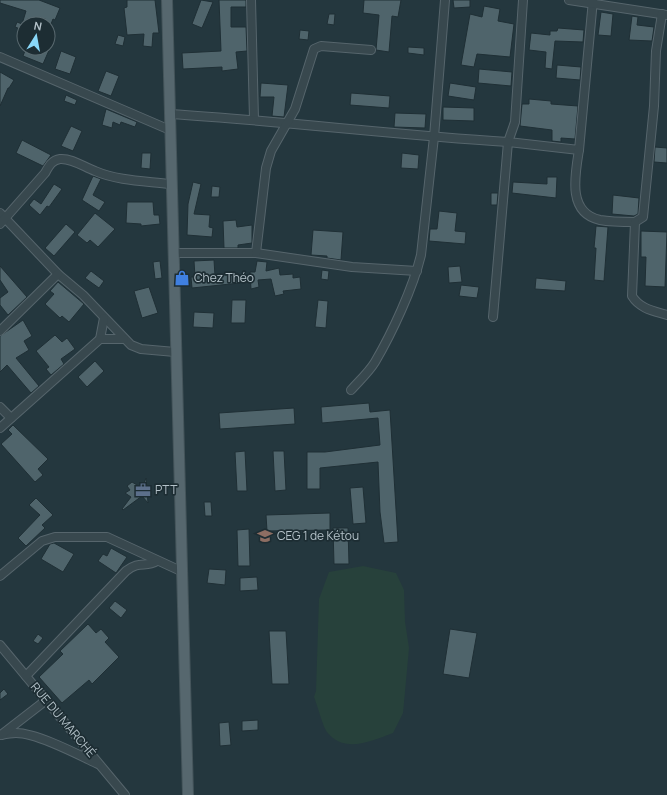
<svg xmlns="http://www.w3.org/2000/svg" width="667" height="795" font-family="Manrope,sans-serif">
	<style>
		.green { fill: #27413b }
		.building { fill: #4f646b; stroke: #1f2f35 }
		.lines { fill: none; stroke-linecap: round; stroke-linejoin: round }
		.minor-casing { stroke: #56656c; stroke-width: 10 }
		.major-casing { stroke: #44545a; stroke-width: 12 }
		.minor { stroke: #38484e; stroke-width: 8 }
		.major { stroke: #56676e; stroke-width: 10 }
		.labels { text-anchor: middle; stroke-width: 3.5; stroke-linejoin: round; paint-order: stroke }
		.poi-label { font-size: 12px; fill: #b4c2c9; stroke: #1d2d33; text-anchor: start }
		.street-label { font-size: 12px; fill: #b4c2c9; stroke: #1d2d33 }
	</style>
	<rect width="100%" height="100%" fill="#24373e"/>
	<!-- green -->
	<path class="green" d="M363 566 396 573 404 590 405 622 409 648 403 713 393 733C372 741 344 754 327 732 323 727 317 704 314 697L316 691 319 599 329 572Z"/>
	<!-- building -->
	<g class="building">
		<polygon points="0,0 39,0 60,8 55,20 53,19 51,24 23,24 23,30 15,27 17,22 22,24 26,11 0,3"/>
		<polygon points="127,0 155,0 159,33 153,33 152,47 143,46 144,34 127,35 124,8 127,7"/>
		<polygon points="201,0 213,2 202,28 192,24"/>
		<polygon points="219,0 246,0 246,7 231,7 231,27 246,27 247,51 236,52 238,69 222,71 222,67 183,69 182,53 221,51"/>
		<polygon points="364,0 401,0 398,17 392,16 389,52 376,50 379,15 363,13"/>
		<polygon points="453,0 470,0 470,7 454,8"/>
		<polygon points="484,6 500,9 498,21 514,24 510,57 477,54 474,67 461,65 470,14 482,17"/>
		<polygon points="601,12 613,14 611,36 598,35"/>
		<polygon points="329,14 335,14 334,25 327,24"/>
		<polygon points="632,16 638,17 637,25 654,27 652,41 629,40"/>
		<polygon points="558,28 584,30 583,42 555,41 552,69 545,68 546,52 529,50 531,33 550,35 550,31 557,31"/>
		<polygon points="300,30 309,31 308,40 299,39"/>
		<polygon points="118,35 125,37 123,46 115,44"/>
		<polygon points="408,47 424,48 424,55 408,53"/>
		<polygon points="26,48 50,48 43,64 23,56"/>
		<polygon points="61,51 76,57 70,74 55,69"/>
		<polygon points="557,65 581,67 580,80 556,78"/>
		<polygon points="479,69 512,72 511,86 478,83"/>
		<polygon points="106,71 119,76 111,96 98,91"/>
		<polygon points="0,72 14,80 9,88 8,88 0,106"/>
		<polygon points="261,83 288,85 284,117 272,116 274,97 260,97"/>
		<polygon points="450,83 476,87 474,100 448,96"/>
		<polygon points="351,93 390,96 389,108 350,105"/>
		<polygon points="66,95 77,100 75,105 64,101"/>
		<polygon points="529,99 551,101 551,104 578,106 575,139 561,138 561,142 552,141 552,130 520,126 522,104 529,104"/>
		<polygon points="443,107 474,108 474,121 443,120"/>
		<polygon points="106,109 137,122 135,127 121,122 120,125 113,122 112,128 102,125"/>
		<polygon points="395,113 426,114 425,128 394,127"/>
		<polygon points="71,126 82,131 73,151 61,146"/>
		<polygon points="22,140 51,155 43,166 16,153"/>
		<polygon points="655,147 667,148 667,163 654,162"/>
		<polygon points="142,153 151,153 150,169 141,168"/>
		<polygon points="402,153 419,155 418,169 401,168"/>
		<polygon points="93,176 101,179 93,195 105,202 99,211 82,200"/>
		<polygon points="547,177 557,177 556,198 512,193 513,182 547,184"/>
		<polygon points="193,182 201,184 194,214 210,215 209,227 213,228 212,237 187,235 188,204"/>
		<polygon points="54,184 62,189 49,207 47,206 40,215 29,205 34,199 41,204"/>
		<polygon points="212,186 220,187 219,197 211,197"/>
		<polygon points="491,193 498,193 497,205 491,205"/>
		<polygon points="613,195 639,198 638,214 634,216 612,214"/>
		<polygon points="127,202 153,202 154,215 159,215 160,224 141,226 141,224 126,223"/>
		<polygon points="439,211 457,213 455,231 466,232 465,244 429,241 430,229 437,229"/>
		<polygon points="95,213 115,229 98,247 90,240 87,243 77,235"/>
		<polygon points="236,220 237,227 252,225 252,243 238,245 238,248 224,248 223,221"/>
		<polygon points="66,224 75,232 54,256 45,248"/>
		<polygon points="596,226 608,227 604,281 594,280 596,248 594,248"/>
		<polygon points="313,230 343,232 341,260 327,258 327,256 311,255"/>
		<polygon points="641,231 667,232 665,287 645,286 646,257 641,257"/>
		<polygon points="214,260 215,276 238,273 240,283 192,288 191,277 195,277 194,261"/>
		<polygon points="160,261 162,278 155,279 153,262"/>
		<polygon points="257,261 267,262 266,271 279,268 280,275 293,274 293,278 300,277 301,289 283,291 284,294 275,296 271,279 258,280 259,287 251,289 250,272 255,272"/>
		<polygon points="0,266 27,297 8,315 0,305 0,298 8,292 0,280"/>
		<polygon points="460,266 462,282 449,283 448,267"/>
		<polygon points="322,270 329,271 328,280 321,279"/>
		<polygon points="91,271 104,281 99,288 85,278"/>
		<polygon points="536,278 566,281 565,291 535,289"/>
		<polygon points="58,282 84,304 69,322 62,316 60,318 45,304 54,294 50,291"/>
		<polygon points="461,285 479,287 477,298 459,296"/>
		<polygon points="149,287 158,313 142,318 134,291"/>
		<polygon points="232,300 246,300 245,323 231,323"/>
		<polygon points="318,300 328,301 326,328 315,327"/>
		<polygon points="194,312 214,313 213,328 193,327"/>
		<polygon points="23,320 32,336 24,341 29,350 16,358 39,386 31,393 7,365 0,372 0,336"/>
		<polygon points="55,335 62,342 67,338 75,349 61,359 64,364 51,375 46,369 49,367 36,351"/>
		<polygon points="95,361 104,371 87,387 78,377"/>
		<polygon points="369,403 370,412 390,410 398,542 384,543 380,512 378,462 320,468 320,489 307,489 307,452 325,452 380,445 378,418 322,423 321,407"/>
		<polygon points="294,408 295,424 220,429 219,413"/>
		<polygon points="13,425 48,459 38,469 43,475 35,482 1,444 12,434 8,430"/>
		<polygon points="245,451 247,491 237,491 235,452"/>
		<polygon points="273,451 284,451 286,490 275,491"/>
		<polygon points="146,478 148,503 142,496 123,510 122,509 131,497 125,493 130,490 127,486 132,482 142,488"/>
		<polygon points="363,487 366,523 353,524 350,488"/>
		<polygon points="36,498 53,515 42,525 45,528 26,546 18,538 40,515 29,505"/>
		<polygon points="204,502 211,502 212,516 205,516"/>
		<polygon points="330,513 330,530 267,531 266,515"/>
		<polygon points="333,528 348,528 349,564 334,564"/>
		<polygon points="249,529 250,566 238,566 237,530"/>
		<polygon points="54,543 74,554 63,572 41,559 50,544"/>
		<polygon points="111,548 127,557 116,573 98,561 103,554 107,556"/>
		<polygon points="209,569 226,570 225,585 207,583"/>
		<polygon points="257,577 258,590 240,591 240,578"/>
		<polygon points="115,601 127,610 121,618 109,608"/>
		<polygon points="88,624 96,633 101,629 109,638 105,642 119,657 92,684 89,680 62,703 39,677 63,654 60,651"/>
		<polygon points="450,629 477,633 469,678 443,674"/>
		<polygon points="269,631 286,631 289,684 272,684"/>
		<polygon points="38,634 43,638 38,644 33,641"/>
		<polygon points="4,689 8,694 0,700 0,693"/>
		<polygon points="258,720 258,730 242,731 242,721"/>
		<polygon points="229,722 231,745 220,746 219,723"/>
	</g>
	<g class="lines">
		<!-- minor casing -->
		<g class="minor-casing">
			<g id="minor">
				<polyline points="251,0 254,119"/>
				<polyline points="523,0 515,122 508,142 579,150 593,0"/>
				<polyline points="569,0 667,15"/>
				<polyline points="0,57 170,130"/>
				<path d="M170 114C283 121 395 135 508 142L493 317"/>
				<path d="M579 150C575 175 567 213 600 220 611 222 624 222 635 222L643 217 654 106 656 51 662 14"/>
				<polyline points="0,213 58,274 83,295 131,345 141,349 175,352"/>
				<path d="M635 222 632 296C640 309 654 311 667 315"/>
				<path d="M0 224 45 173C49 166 52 160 60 159 72 158 84 167 95 171 118 181 146 181 170 184"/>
				<polyline points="173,253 256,253 352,267 417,271"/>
				<polyline points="256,253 266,168 271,151 295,109 314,49 321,46 371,50"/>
				<polyline points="0,331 58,274"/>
				<polyline points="100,339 104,318"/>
				<path d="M351 390C359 381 369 372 375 362 392 333 413 288 421 255L434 137 445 0"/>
				<polyline points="0,407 11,418"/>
				<polyline points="0,428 100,339 124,339"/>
				<polyline points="0,576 42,541 55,537 107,537 183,572"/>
				<polyline points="0,645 125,795"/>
				<path d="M26 676 126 571C140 560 145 568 157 561"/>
				<path d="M1 735C6 734 12 733 16 733 37 733 79 755 98 764"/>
				<polyline points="1,735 45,701"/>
			</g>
		</g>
		<!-- major casing -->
		<g class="major-casing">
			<polyline id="major" points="167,0 188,795"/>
		</g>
		<!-- minor -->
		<use href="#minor" class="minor"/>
		<!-- major -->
		<use href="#major" class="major"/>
	</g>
	<!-- icons -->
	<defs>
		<g id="shop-bare" transform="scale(1.2)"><path d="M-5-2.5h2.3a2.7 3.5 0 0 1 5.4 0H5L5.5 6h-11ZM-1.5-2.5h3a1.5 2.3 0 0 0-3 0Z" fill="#3f7fe0" stroke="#1d2d33" stroke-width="2.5" paint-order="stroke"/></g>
		<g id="office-bare" transform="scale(1.2)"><path d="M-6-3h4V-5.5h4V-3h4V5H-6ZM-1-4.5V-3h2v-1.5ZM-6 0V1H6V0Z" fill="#5c6f8a" stroke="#1d2d33" stroke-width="2.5" paint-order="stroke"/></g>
		<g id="school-bare" transform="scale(1.2)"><path d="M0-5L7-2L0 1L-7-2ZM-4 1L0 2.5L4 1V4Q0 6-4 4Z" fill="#8d6e63" stroke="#1d2d33" stroke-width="2.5" paint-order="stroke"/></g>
	</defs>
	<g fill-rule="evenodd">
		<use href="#shop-bare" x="182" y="278"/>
		<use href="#office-bare" x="143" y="490"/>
		<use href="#school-bare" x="265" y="536"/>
	</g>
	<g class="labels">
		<!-- poi labels -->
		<g class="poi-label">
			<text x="194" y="282">Chez Théo</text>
			<text x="155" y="494">PTT</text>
			<text x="277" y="540">CEG 1 de Kétou</text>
		</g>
		<!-- street labels -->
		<g class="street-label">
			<text transform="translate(63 720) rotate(50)" y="4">RUE DU MARCHÉ</text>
		</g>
	</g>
	<!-- north arrow -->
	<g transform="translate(36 36) rotate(11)"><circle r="19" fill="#1d2d33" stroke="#59696f"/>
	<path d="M0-3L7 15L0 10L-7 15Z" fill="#89d7f8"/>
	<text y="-6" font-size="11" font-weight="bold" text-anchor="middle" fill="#b4c2c9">N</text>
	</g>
</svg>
